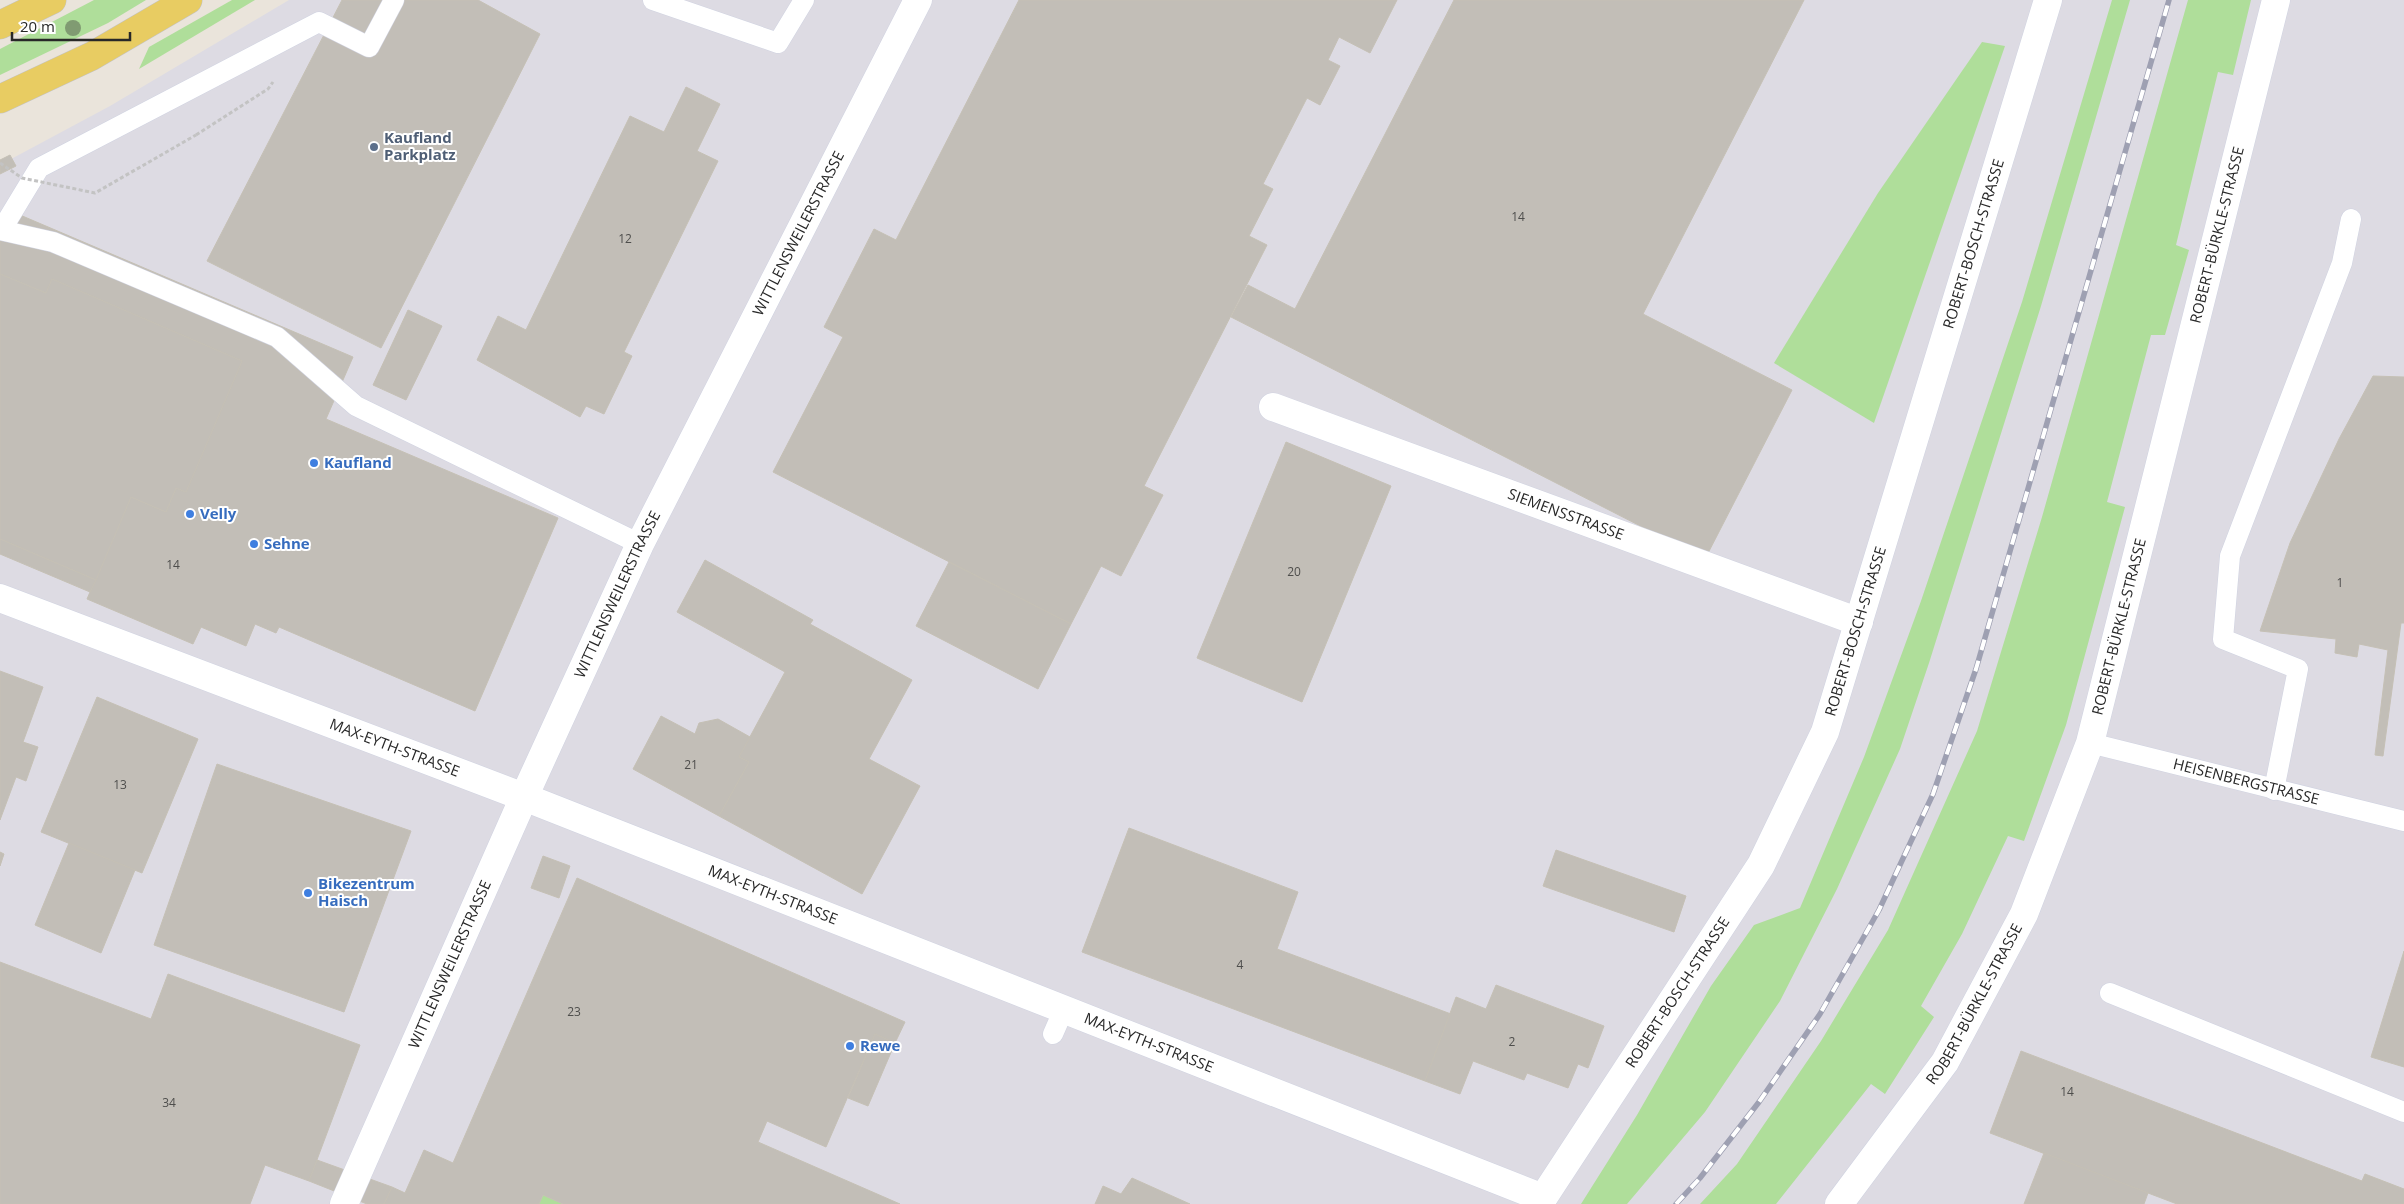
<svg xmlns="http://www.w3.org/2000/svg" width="2404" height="1204" font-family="'Open Sans',sans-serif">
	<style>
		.industrial { fill: #dddbe3 }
		.green { fill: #afde9a }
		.building { fill: #c2beb7; stroke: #c5c0b5 }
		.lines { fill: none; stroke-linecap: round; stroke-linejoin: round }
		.service-casing { stroke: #d0d3e1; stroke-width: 21 }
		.minor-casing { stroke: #d0d3e1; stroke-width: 29 }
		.primary-casing { stroke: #c3c3c3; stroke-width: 29 }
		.path { stroke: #c3c3c3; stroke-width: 3; stroke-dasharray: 4 2.5; stroke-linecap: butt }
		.service { stroke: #fff; stroke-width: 20 }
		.minor { stroke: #fff; stroke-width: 28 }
		.primary { stroke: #e8cc62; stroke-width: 28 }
		.rail-casing { stroke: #9ea0b2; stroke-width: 5.5 }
		.rail { stroke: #fff; stroke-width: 4; stroke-dasharray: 11; stroke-linecap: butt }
		.path-bridge { stroke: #c3c3c3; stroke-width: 3; stroke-dasharray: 4 2.5; stroke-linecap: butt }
		.tree { fill: #809b72 }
		.service-dot { fill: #5c6f8a; stroke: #fff; stroke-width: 2 }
		.shop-dot { fill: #3f7fe0; stroke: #fff; stroke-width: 2 }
		.labels { text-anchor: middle; stroke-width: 4; stroke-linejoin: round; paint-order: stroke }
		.number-label { font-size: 12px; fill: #4e4e4c }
		.service-label { font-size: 15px; font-weight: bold; fill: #4e5e75; stroke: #fff; text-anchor: start }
		.street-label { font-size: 15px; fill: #282828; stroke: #fff }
		.shop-label { font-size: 15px; font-weight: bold; fill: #366cbe; stroke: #fff; text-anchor: start }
	</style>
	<rect width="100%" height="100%" fill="#eae4db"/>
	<!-- industrial -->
	<polygon class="industrial" points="289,0 2404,0 2404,1204 0,1204 0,165 110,106"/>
	<!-- green -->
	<g class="green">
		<polygon points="94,0 146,0 108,23 0,75 0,49"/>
		<polygon points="232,0 255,0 139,69 149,47"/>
		<polygon points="2112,0 2130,0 2041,306 1929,663 1900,749 1837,889 1780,1001 1705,1112 1627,1204 1581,1204 1637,1115 1711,986 1754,925 1800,908 1864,757 1921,601 2022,302"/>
		<polygon points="2188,0 2251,0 2233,75 2218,72 2176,245 2189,250 2165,335 2151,335 2107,502 2125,507 2066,725 2024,841 2008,836 1962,934 1921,1006 1934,1017 1885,1094 1871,1084 1776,1204 1700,1204 1737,1164 1821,1041 1888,930 1977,731 2042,517"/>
		<polygon points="1982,42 2005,46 1874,423 1774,363 1878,193"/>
		<polygon points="543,1195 563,1204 539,1204"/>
	</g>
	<!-- building -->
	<g class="building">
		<polygon points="342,0 478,0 540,34 381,348 207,261"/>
		<polygon points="1019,0 1397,0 1370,53 1339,37 1328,60 1340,66 1320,105 1307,98 1263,184 1273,189 1249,236 1267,245 1144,486 1163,495 1121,576 1101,566 1071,624 773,472 843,337 824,327 874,229 896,240"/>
		<polygon points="1454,0 1804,0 1643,314 1792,390 1705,559 1231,317 1248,285 1295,309"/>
		<polygon points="686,87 720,104 697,151 718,161 624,352 632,356 604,414 586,406 580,417 477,360 498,316 526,330 630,116 664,132"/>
		<polygon points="10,155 16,166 0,174 0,160"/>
		<polygon points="13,212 353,357 326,419 558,518 475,711 279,627 276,633 255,624 246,646 201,627 193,644 87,599 131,497 166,512 176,488 186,492 242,361 52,279 46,293 0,274 0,219"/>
		<polygon points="0,274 46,293 52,279 242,361 186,492 176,488 166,512 131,497 96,580 0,539"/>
		<polygon points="408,310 442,326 406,400 373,385"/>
		<polygon points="2373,376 2404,377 2404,623 2401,623 2383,756 2375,755 2388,650 2359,644 2357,657 2335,653 2336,639 2260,631 2290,543 2339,439"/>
		<polygon points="1286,442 1391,486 1302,702 1197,658"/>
		<polygon points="0,539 96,580 90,592 0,554"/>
		<polygon points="705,560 813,620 810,624 912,680 869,759 920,786 862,894 719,816 749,762 739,757 785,672 677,612"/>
		<polygon points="949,562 1071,624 1038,689 916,626"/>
		<polygon points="0,671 43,687 23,742 38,747 26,781 16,777 0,820"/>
		<polygon points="97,697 198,739 142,873 41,832"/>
		<polygon points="661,716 695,734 699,723 718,719 750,737 739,757 749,762 719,816 633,769"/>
		<polygon points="217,764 411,831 344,1012 154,945"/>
		<polygon points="1129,828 1298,892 1277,949 1451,1014 1425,1081 1082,952"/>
		<polygon points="69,843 135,870 101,953 35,925"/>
		<polygon points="1556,850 1686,896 1674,932 1543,886"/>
		<polygon points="0,852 4,854 0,866"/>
		<polygon points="543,856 570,866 559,898 531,888"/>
		<polygon points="577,878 905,1022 895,1043 875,1034 826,1147 767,1121 758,1142 900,1204 563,1204 543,1195 539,1204 384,1204 392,1187 405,1193 424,1150 453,1163"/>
		<polygon points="2404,951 2404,1067 2371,1057"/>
		<polygon points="0,962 151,1019 168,974 360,1045 309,1181 265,1165 250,1204 0,1204"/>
		<polygon points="1496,985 1604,1026 1588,1068 1578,1064 1568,1088 1527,1073 1524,1080 1473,1061 1460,1094 1425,1081 1456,997 1486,1009"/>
		<polygon points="875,1034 895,1043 868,1106 848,1098"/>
		<polygon points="2021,1051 2362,1181 2365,1174 2404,1189 2404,1204 2177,1204 1990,1133"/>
		<polygon points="2044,1153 2148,1193 2144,1204 2024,1204"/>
		<polygon points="317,1160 392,1187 384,1204 367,1204 309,1181"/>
		<polygon points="1132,1178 1190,1204 1095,1204 1103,1186 1121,1194"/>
	</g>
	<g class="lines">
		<!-- service casing -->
		<g class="service-casing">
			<g id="service">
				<polyline points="653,0 778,43 804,0"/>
				<polyline points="2,229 39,168 319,22 369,47 394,0"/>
				<polyline points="0,230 53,242 277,337 356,406 640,544"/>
				<path id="s1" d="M2090 743 2404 821"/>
				<polyline points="2274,790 2298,669 2223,639 2230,556 2342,263 2351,219"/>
				<polyline points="2110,993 2404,1112"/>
				<polyline points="1053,1034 1064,1009"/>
			</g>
		</g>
		<!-- minor casing -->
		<g class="minor-casing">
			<g id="minor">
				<path id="s2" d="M1273 407 1859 622"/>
				<path id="s3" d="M0 598 524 797 1543 1198"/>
				<path id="s4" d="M344 1204 524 797 640 544 918 0"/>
				<path id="s5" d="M1536 1204 1543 1198 1761 865 1825 732 2048 0"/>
				<path id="s6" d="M1839 1204 1945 1062 2024 914 2090 743 2276 0"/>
			</g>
		</g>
		<!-- primary casing -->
		<g class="primary-casing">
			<g id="primary">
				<polyline points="0,25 52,0"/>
				<polyline points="0,99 92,56 188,0"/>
			</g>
		</g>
		<!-- path -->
		<polyline class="path" points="196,135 268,89 273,82"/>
		<!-- service -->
		<use href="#service" class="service"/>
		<!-- minor -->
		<use href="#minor" class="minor"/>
		<!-- primary -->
		<use href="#primary" class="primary"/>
		<!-- rail casing -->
		<g class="rail-casing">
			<polyline id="rail" points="1676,1204 1700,1178 1759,1102 1820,1014 1879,910 1933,794 1976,669 2169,0"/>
		</g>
		<!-- rail -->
		<use href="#rail" class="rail"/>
		<!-- path-bridge -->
		<polyline class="path-bridge" points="0,163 22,178 95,193 196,135"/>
	</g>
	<!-- trees -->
	<circle class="tree" cx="73" cy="28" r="8"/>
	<!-- markers -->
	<circle class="service-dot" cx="374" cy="147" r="5"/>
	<g class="shop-dot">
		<circle cx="314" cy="463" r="5"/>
		<circle cx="190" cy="514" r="5"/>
		<circle cx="254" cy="544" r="5"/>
		<circle cx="308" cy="893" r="5"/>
		<circle cx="850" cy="1046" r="5"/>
	</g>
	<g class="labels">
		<!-- number labels -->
		<g class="number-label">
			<text x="1518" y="221">14</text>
			<text x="625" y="243">12</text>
			<text x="173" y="569">14</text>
			<text x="1294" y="576">20</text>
			<text x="2340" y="587">1</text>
			<text x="691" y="769">21</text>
			<text x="120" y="789">13</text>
			<text x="1240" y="969">4</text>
			<text x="574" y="1016">23</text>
			<text x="1512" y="1046">2</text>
			<text x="2067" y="1096">14</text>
			<text x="169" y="1107">34</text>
		</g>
		<!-- service labels -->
		<g class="service-label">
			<text x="384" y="143">Kaufland<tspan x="384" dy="17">Parkplatz</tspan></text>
		</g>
		<!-- street labels -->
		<g class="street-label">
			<text dy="5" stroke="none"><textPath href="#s4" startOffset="1072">WITTLENSWEILERSTRASSE</textPath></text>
			<text dy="5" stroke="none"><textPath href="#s6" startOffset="1052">ROBERT-BÜRKLE-STRASSE</textPath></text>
			<text dy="5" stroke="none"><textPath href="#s5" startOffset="1065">ROBERT-BOSCH-STRASSE</textPath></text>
			<text dy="5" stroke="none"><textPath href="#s2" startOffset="312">SIEMENSSTRASSE</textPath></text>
			<text dy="5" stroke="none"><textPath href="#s4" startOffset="668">WITTLENSWEILERSTRASSE</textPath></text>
			<text dy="5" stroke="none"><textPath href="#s6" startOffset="648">ROBERT-BÜRKLE-STRASSE</textPath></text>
			<text dy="5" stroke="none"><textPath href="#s5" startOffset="660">ROBERT-BOSCH-STRASSE</textPath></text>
			<text dy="5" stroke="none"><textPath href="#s3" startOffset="422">MAX-EYTH-STRASSE</textPath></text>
			<text dy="5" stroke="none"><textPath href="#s1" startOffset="161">HEISENBERGSTRASSE</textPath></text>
			<text dy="5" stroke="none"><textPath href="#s3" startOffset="828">MAX-EYTH-STRASSE</textPath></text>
			<text dy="5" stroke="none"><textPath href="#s4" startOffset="262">WITTLENSWEILERSTRASSE</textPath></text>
			<text dy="5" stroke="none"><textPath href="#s5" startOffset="255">ROBERT-BOSCH-STRASSE</textPath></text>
			<text dy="5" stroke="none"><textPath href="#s6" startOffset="242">ROBERT-BÜRKLE-STRASSE</textPath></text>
			<text dy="5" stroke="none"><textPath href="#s3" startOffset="1232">MAX-EYTH-STRASSE</textPath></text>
		</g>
		<!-- shop labels -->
		<g class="shop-label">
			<text x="324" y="468">Kaufland</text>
			<text x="200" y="519">Velly</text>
			<text x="264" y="549">Sehne</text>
			<text x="318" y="889">Bikezentrum<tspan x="318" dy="17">Haisch</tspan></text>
			<text x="860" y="1051">Rewe</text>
		</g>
	</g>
	<!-- scale -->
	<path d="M12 32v8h118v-8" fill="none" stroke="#282828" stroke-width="2.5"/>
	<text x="20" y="32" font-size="15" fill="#282828" stroke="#ffffff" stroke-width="4" paint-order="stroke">20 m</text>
</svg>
